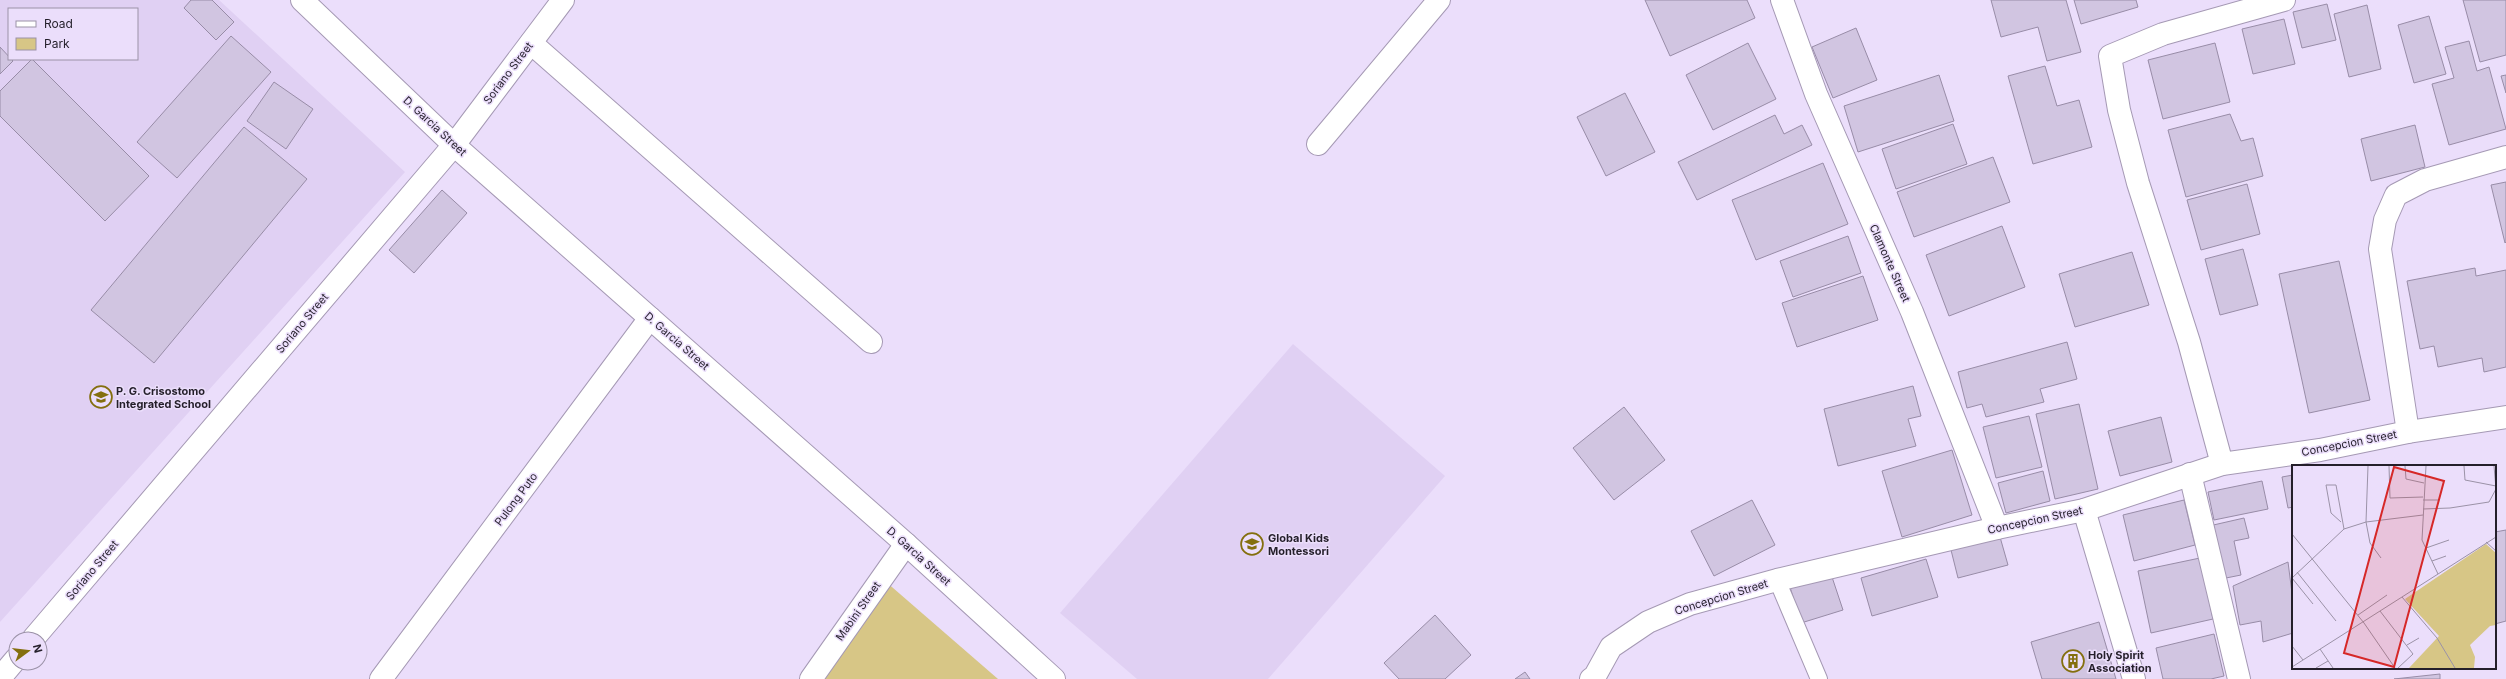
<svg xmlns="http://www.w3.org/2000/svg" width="2506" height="679" font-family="Inter,sans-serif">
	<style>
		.built { fill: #e0d0f3; fill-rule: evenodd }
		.green { fill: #d7c686 }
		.building { fill: #d1c5e1; stroke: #988ca7 }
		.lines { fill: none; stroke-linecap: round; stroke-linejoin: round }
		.lane-casing { stroke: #a599b4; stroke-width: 18 }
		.street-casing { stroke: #a599b4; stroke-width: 24 }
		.secondary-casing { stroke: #a599b4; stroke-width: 24 }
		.lane { stroke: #fff; stroke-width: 16 }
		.street { stroke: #fff; stroke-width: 22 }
		.secondary { stroke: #fff; stroke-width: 22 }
		.labels { text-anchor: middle; stroke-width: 3; stroke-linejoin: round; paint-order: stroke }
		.street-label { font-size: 11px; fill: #241f2a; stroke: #ebdefb }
		.poi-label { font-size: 11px; font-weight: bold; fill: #241f2a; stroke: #ebdefb; text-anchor: start }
		.inset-road { fill: none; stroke: #9b92a7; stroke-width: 1 }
		.view { fill: #d62828; fill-opacity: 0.15; stroke: #d62828; stroke-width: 2 }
		.inset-edge { fill: none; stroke: #241f2a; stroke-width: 2 }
	</style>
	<rect width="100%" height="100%" fill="#ebdefb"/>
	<!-- built -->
	<g class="built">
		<path d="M0 0H219L405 172 0 622ZM9 9H137V59H9Z"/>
		<polygon points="1293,344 1445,476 1268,679 1137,679 1060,613"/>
	</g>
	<!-- green -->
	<polygon class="green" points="885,581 998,679 824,679"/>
	<!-- building -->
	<g class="building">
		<polygon points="191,0 212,0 234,22 216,40 184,8"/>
		<polygon points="1645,0 1747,0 1755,18 1670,56"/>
		<polygon points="1991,0 2066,0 2081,52 2047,61 2038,27 2001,37"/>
		<polygon points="2074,0 2136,0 2138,7 2081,24"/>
		<polygon points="2463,0 2506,0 2506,55 2480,62"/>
		<polygon points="2327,4 2336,40 2302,48 2293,12"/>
		<polygon points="2367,5 2381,69 2349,77 2334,14"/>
		<polygon points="2429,16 2446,74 2414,83 2398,25"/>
		<polygon points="2284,19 2295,64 2253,74 2242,29"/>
		<polygon points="1856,28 1877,80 1833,98 1812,47"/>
		<polygon points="231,36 271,72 177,178 137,142"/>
		<polygon points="2469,41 2477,71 2489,67 2506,129 2449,145 2432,84 2454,78 2445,47"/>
		<polygon points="1748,43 1776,99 1713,130 1686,75"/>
		<polygon points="2215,43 2230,102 2163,119 2148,60"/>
		<polygon points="0,47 13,61 0,74"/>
		<polygon points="32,59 149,176 105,221 0,116 0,91"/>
		<polygon points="2045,66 2057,106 2079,100 2092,147 2033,164 2008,76"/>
		<polygon points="1939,75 1954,121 1858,152 1844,106"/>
		<polygon points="2506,75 2506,93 2501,76"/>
		<polygon points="274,82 313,109 286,149 247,121"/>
		<polygon points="1625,93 1655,152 1606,176 1577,117"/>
		<polygon points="2230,114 2241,141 2253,138 2263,176 2186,197 2168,130"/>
		<polygon points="1775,115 1784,134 1802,125 1812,145 1697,200 1678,162"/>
		<polygon points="1953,124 1967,164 1896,189 1882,149"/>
		<polygon points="2415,125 2425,167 2371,181 2361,139"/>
		<polygon points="244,127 307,179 154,363 91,310"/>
		<polygon points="1993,157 2010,202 1914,237 1897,192"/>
		<polygon points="1823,163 1848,224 1756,260 1732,200"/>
		<polygon points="2506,182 2506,242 2505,243 2491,185"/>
		<polygon points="2247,184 2260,234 2201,250 2187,200"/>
		<polygon points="442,190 467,213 414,273 389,250"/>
		<polygon points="2002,226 2025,287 1949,316 1926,255"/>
		<polygon points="1848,236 1861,273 1793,297 1780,261"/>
		<polygon points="2243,249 2258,305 2220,315 2205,259"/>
		<polygon points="2132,252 2149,305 2075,327 2059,274"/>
		<polygon points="2339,261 2370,400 2309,413 2279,274"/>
		<polygon points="2475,268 2476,276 2506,270 2506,367 2484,372 2482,358 2438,367 2434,346 2420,349 2407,281"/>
		<polygon points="1863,276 1878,320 1797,347 1782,303"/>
		<polygon points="2067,342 2077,379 2040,389 2044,402 1986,417 1982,404 1967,408 1958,372"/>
		<polygon points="1913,386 1921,416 1908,419 1916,446 1838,466 1824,409"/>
		<polygon points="2079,404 2098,489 2055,499 2036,414"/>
		<polygon points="1624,407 1665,460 1614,500 1573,448"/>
		<polygon points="2029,416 2042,467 1996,478 1983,427"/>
		<polygon points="2161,417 2172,462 2120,476 2108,431"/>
		<polygon points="1952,450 1972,515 1902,537 1882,471"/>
		<polygon points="2043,471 2050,501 2006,513 1998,483"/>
		<polygon points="2293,475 2293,507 2288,508 2282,477"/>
		<polygon points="2262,481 2268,509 2214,520 2208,492"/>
		<polygon points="1752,500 1775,545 1714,576 1691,531"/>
		<polygon points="2184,500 2195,545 2134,561 2123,515"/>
		<polygon points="2244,518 2249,538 2234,541 2241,575 2221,579 2209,526"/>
		<polygon points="2506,530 2506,621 2495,624 2495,532"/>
		<polygon points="2000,537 2008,565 1958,578 1951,550"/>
		<polygon points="2200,558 2213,619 2151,633 2138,571"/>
		<polygon points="1926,559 1938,597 1872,616 1861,578"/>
		<polygon points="2288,562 2293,601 2293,633 2263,642 2261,621 2240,625 2233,586"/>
		<polygon points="1831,574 1843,610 1801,623 1790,587"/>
		<polygon points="1435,615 1471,655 1445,679 1399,679 1384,663"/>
		<polygon points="2099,622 2116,679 2042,679 2031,642"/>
		<polygon points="2214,634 2224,676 2211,679 2163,679 2156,648"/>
		<polygon points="1525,672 1530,679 1515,679"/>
		<polygon points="2440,674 2440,679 2394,679"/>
	</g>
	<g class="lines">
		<!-- lane casing -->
		<g class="lane-casing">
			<polyline id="lane" points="1777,580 1819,679"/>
		</g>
		<!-- street casing -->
		<g class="street-casing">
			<g id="street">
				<polyline points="1782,0 1816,94 1912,312 1997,528"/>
				<polyline points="531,43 871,342"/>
				<polyline points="1318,144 1439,0"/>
				<polyline points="2408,432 2380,249 2385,220 2396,195 2425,180 2506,157"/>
				<polyline points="2222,464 2189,342 2138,183 2119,110 2110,56 2163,34 2284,0"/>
				<polyline points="2190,474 2239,679"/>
				<polyline points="2084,510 2134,679"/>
				<polyline points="381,679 650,318"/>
			</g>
		</g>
		<!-- secondary casing -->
		<g class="secondary-casing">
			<g id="secondary">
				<polyline points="302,0 454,145 906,544 1054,679"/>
				<polyline points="33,639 454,145 563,0"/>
				<polyline points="0,678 16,659"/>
				<polyline points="811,679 906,544"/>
				<polyline points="1591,679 1595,676 1611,647 1648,622 1690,604 1777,580 1997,528 2084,510 2222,464 2320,450 2408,432 2506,417"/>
			</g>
		</g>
		<!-- lane -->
		<use href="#lane" class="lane"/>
		<!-- street -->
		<use href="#street" class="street"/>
		<!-- secondary -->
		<use href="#secondary" class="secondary"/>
	</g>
	<!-- icons -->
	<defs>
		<g id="school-ring" transform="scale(1.15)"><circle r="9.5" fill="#ebdefb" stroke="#846f0e" stroke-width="1.5"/><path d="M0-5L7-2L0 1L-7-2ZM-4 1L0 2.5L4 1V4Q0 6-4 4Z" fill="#846f0e"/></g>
		<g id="building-ring" transform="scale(1.15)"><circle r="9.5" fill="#ebdefb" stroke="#846f0e" stroke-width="1.5"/><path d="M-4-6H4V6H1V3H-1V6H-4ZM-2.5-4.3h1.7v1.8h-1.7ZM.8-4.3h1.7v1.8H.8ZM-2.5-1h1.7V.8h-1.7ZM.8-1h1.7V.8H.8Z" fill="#846f0e"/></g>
	</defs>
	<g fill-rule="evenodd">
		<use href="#school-ring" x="101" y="397"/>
		<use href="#school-ring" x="1252" y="544"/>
		<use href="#building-ring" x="2073" y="661"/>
	</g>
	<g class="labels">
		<!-- street labels -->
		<g class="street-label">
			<text transform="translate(508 73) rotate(-53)" y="4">Soriano Street</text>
			<text transform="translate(435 126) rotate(43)" y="4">D. Garcia Street</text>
			<text transform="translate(1890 263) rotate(66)" y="4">Clamonte Street</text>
			<text transform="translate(302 323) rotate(-50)" y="4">Soriano Street</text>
			<text transform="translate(677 341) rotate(41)" y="4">D. Garcia Street</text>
			<text transform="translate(2349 443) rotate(-11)" y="4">Concepcion Street</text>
			<text transform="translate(516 499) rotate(-53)" y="4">Pulong Puto</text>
			<text transform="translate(2035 520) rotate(-12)" y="4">Concepcion Street</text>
			<text transform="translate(919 556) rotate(42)" y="4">D. Garcia Street</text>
			<text transform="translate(92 570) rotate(-50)" y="4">Soriano Street</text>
			<text transform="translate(1721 597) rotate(-17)" y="4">Concepcion Street</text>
			<text transform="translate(858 611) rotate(-55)" y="4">Mabini Street</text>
		</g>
		<!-- poi labels -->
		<g class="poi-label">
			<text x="116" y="395">P. G. Crisostomo<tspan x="116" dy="13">Integrated School</tspan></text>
			<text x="1268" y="542">Global Kids<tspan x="1268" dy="13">Montessori</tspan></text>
			<text x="2088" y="659">Holy Spirit<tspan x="2088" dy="13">Association</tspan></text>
		</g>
	</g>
	<!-- overview -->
	<g transform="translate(2292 465)">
		<rect width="204" height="204" fill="#ebdefb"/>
		<path d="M194 79 204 88V160L198 161 178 180 183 192 182 203H117L147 171 113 134Z" fill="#d7c686"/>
		<path class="inset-road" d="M76 1 74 57 78 78 89 93M97 1 98 33 131 32M113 1 114 14 132 18M134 1 130 75 146 109M172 1 173 15 204 21M131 35H147M131 44 158 43 197 37 204 24 202 1M49 57 39 48 34 20H44L52 64M0 69 72 158 103 203M194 77 204 86M134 83 157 75M140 96 154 91M5 107 44 156M0 113 52 64 74 57 131 50M0 113 21 139M88 146 121 189 106 203M66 150 95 130M115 180 127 173M0 181 11 195M28 184 41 203M0 202 110 132M24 203 36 196M163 203 145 173 110 132 204 72"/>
		<path class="view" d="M102 2 152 16 102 202 52 188Z"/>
		<rect width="204" height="204" class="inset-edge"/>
	</g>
	<!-- legend -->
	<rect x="8" y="8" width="130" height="52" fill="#ebdefb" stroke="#9b92a7"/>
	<rect x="16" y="21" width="20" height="6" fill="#ffffff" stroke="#9b92a7"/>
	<text x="44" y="28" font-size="12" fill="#241f2a">Road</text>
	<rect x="16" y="38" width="20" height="12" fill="#d7c686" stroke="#9b92a7"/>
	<text x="44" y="48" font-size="12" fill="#241f2a">Park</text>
	<!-- north arrow -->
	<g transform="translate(28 651) rotate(75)"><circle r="19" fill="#ebdefb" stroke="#9b92a7"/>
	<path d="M0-3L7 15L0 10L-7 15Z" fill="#846f0e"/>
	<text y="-6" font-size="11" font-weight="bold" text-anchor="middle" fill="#241f2a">N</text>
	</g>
</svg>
